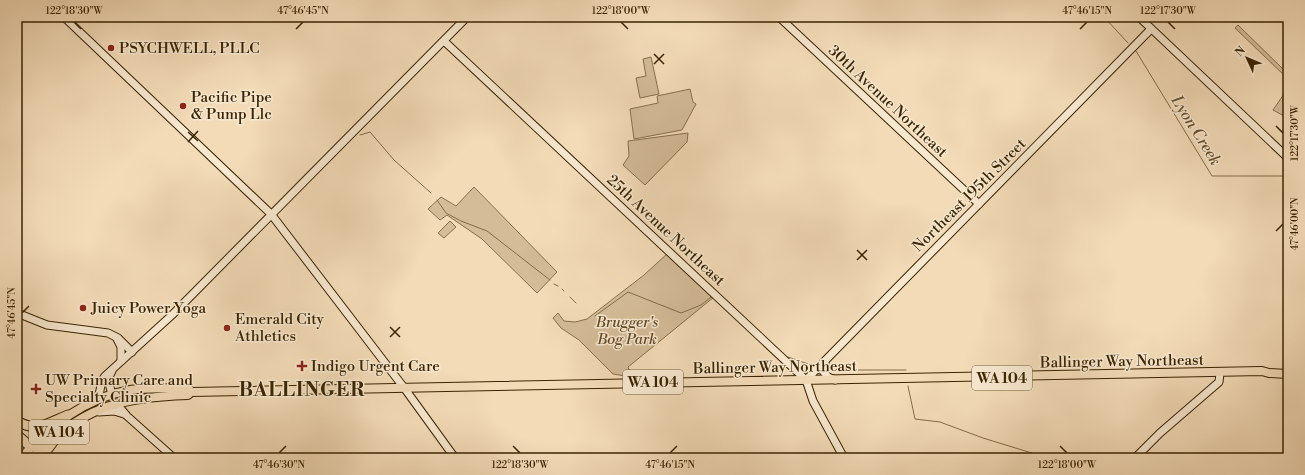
<svg xmlns="http://www.w3.org/2000/svg" width="1305" height="475" font-family="'Libre Bodoni',serif">
	<style>
		.green { fill: #d4bc98; stroke: #87704c }
		.lines { fill: none; stroke-linecap: round; stroke-linejoin: round }
		.stream { stroke: #836d49; stroke-width: 1 }
		.secondary-casing { stroke: #3a2401; stroke-width: 9 }
		.primary-casing { stroke: #3a2401; stroke-width: 10 }
		.highway-casing { stroke: #3a2401; stroke-width: 11 }
		.secondary { stroke: #f7e8d0; stroke-width: 7 }
		.primary { stroke: #f3dbb7; stroke-width: 8 }
		.highway { stroke: #f3dbb7; stroke-width: 9 }
		.ticks { fill: none; stroke: #3a2401; stroke-width: 1.5 }
		.poi-dot { fill: #8f2418; stroke: #f7e8d0; stroke-width: 1.5 }
		.labels { text-anchor: middle; stroke-width: 3; stroke-linejoin: round; paint-order: stroke }
		.shield { fill: #f7e8d0; stroke: #735f3f; stroke-width: 1 }
		.shield-label { font-size: 14px; font-weight: bold; fill: #3a2401 }
		.poi-label { font-size: 15px; fill: #3a2401; stroke: #f7e8d0; text-anchor: start }
		.street-label { font-size: 15px; fill: #3a2401; stroke: #f7e8d0 }
		.park-label { font-size: 15px; font-style: italic; fill: #604a27; stroke: #f7e8d0 }
		.water-label { font-size: 16px; font-style: italic; fill: #654e2b; stroke: #f7e8d0 }
		.district-label { font-size: 19px; font-weight: bold; letter-spacing: 1px; fill: #3a2401; stroke: #f7e8d0 }
		.neatline { fill: none; stroke: #3a2401; stroke-width: 1.5 }
		.ticks-label { font-size: 10px; text-anchor: middle; fill: #3a2401 }
	</style>
	<rect width="100%" height="100%" fill="#f3dbb7"/>
	<filter id="stains"><feTurbulence type="fractalNoise" baseFrequency=".005" numOctaves="4"/><feColorMatrix values="0 0 0 0 .2 0 0 0 0 .09 0 0 0 0 .02 0 0 0 .5 -.17"/></filter>
	<radialGradient id="worn" r=".72"><stop offset=".6" stop-color="#630" stop-opacity="0"/><stop offset="1" stop-color="#630" stop-opacity=".3"/></radialGradient>
	<!-- green -->
	<g class="green">
		<polygon points="1238,25 1288,74 1288,79 1235,28"/>
		<polygon points="651,57 659,94 640,98 636,78 646,76 643,59"/>
		<polygon points="1288,88 1288,112 1284,116 1273,110"/>
		<polygon points="690,89 693,102 696,104 682,130 634,139 630,109 658,103 657,96"/>
		<polygon points="688,133 687,142 645,185 623,165 629,156 628,141"/>
		<polygon points="474,187 557,272 537,293 482,239 447,215 440,220 428,209 441,197 456,206"/>
		<polygon points="450,221 456,227 444,238 438,233"/>
		<polygon points="668,253 680,264 681,268 714,297 628,367 629,370 638,372 631,377 613,374 579,340 561,328 553,318 558,313 564,321 575,322 587,319 644,275"/>
	</g>
	<g class="lines">
		<!-- stream -->
		<g class="stream">
			<polyline points="1104,17 1128,43"/>
			<polyline points="1136,51 1212,176 1288,176"/>
			<polyline points="360,135 370,132 394,160 431,193"/>
			<polyline points="437,200 446,213 461,221 487,231 550,280"/>
			<polyline points="554,284 558,286"/>
			<polyline points="562,289 564,291"/>
			<polyline points="570,297 576,303"/>
			<polyline points="595,316 628,292 681,313 701,305 711,297"/>
			<polyline points="788,357 814,366"/>
			<polyline points="830,367 836,370 906,370"/>
			<polyline points="908,386 915,419 940,422 983,438 1048,458"/>
		</g>
		<!-- secondary casing -->
		<g class="secondary-casing">
			<g id="secondary">
				<polyline points="64,17 271,214 405,389 455,458"/>
				<polyline points="779,17 979,204"/>
				<polyline points="1139,17 1288,158"/>
				<polyline points="444,41 806,380 813,401 844,458"/>
				<polyline points="17,313 47,325 108,333 118,338 132,352"/>
				<polyline points="117,339 121,347 121,361"/>
				<polyline points="825,363 823,371 828,377 835,380"/>
				<polyline points="112,371 108,379 112,395"/>
				<polyline points="806,380 1151,29"/>
				<path d="M94 401C103 394 98 385 105 376L172 315 467 17"/>
				<polyline points="116,403 127,416 174,458"/>
				<polyline points="99,412 114,411 124,414"/>
				<polyline points="1135,458 1160,433 1219,382 1220,373"/>
			</g>
		</g>
		<!-- primary casing -->
		<g class="primary-casing">
			<g id="primary">
				<path d="M21 458C51 425 85 398 130 390 149 387 169 389 188 388L191 392"/>
				<path d="M32 458C81 408 119 397 188 395L191 392 1262 371 1269 373 1288 374"/>
			</g>
		</g>
		<!-- highway casing -->
		<g class="highway-casing">
			<g id="highway">
				<path d="M17 421C37 433 48 423 68 415"/>
				<polyline points="17,435 31,447 45,439"/>
				<polyline points="41,458 62,430"/>
			</g>
		</g>
		<!-- secondary -->
		<use href="#secondary" class="secondary"/>
		<!-- primary -->
		<use href="#primary" class="primary"/>
		<!-- highway -->
		<use href="#highway" class="highway"/>
	</g>
	<!-- ticks -->
	<path class="ticks" d="M74 22 81 29M621 22 628 29M1168 22 1175 29M296 29 303 22M1080 29 1087 22M654 54 664 64M654 64 664 54M1276 126 1283 133M188 132 198 141M188 142 198 131M1276 231 1283 224M857 250 867 260M857 260 867 250M22 313 29 306M390 327 400 337M390 337 400 327M513 446 520 453M1060 446 1067 453M279 453 286 446M670 453 677 446"/>
	<!-- markers -->
	<g class="poi-dot">
		<circle cx="111" cy="48" r="4"/>
		<circle cx="183" cy="106" r="4"/>
		<circle cx="83" cy="308" r="4"/>
		<circle cx="227" cy="328" r="4"/>
		<path d="M300 360h4v4h4v4h-4v4h-4v-4h-4v-4h4z"/>
		<path d="M34 383h4v4h4v4h-4v4h-4v-4h-4v-4h4z"/>
	</g>
	<g class="labels">
		<!-- shield labels -->
		<g class="shield">
			<rect x="972" y="366" width="60" height="24" rx="3"/>
			<rect x="623" y="370" width="60" height="24" rx="3"/>
			<rect x="29" y="420" width="60" height="24" rx="3"/>
		</g>
		<g class="shield-label">
			<text x="1002" y="383">WA 104</text>
			<text x="653" y="387">WA 104</text>
			<text x="59" y="437">WA 104</text>
		</g>
		<!-- poi labels -->
		<g class="poi-label">
			<text x="119" y="53">PSYCHWELL, PLLC</text>
			<text x="191" y="102">Pacific Pipe<tspan x="191" dy="17">&amp; Pump Llc</tspan></text>
			<text x="91" y="313">Juicy Power Yoga</text>
			<text x="235" y="324">Emerald City<tspan x="235" dy="17">Athletics</tspan></text>
			<text x="311" y="371">Indigo Urgent Care</text>
			<text x="45" y="385">UW Primary Care and<tspan x="45" dy="17">Specialty Clinic</tspan></text>
		</g>
		<!-- street labels -->
		<g class="street-label">
			<text transform="translate(888 101) rotate(43)" y="5">30th Avenue Northeast</text>
			<text transform="translate(969 195) rotate(-45)" y="5">Northeast 195th Street</text>
			<text transform="translate(666 230) rotate(43)" y="5">25th Avenue Northeast</text>
			<text transform="translate(1122 361) rotate(-1)" y="5">Ballinger Way Northeast</text>
			<text transform="translate(775 367) rotate(-1)" y="5">Ballinger Way Northeast</text>
		</g>
		<!-- park labels -->
		<g class="park-label">
			<text x="627" y="327">Brugger's<tspan x="627" dy="17">Bog Park</tspan></text>
		</g>
		<!-- water labels -->
		<g class="water-label">
			<text transform="translate(1197 130) rotate(58)" y="6">Lyon Creek</text>
		</g>
		<!-- district labels -->
		<g class="district-label">
			<text x="302" y="396">BALLINGER</text>
		</g>
	</g>
	<!-- margin -->
	<rect width="1305" height="475" fill="none" stroke="#f3dbb7" stroke-width="44"/>
	<!-- north arrow -->
	<g transform="translate(1247 58) rotate(314)" stroke="#f7e8d0" stroke-width="3" paint-order="stroke">
	<path d="M0-3L7 15L0 10L-7 15Z" fill="#3a2401"/>
	<text y="-6" font-size="11" font-weight="bold" text-anchor="middle" fill="#3a2401">N</text>
	</g>
	<rect x="22" y="22" width="1261" height="431" class="neatline"/>
	<g class="ticks-label">
		<text x="74" y="14">122°18'30"W</text>
		<text x="303" y="14">47°46'45"N</text>
		<text x="621" y="14">122°18'00"W</text>
		<text x="1087" y="14">47°46'15"N</text>
		<text x="1168" y="14">122°17'30"W</text>
		<text transform="translate(1294 133) rotate(-90)" y="4">122°17'30"W</text>
		<text transform="translate(1294 224) rotate(-90)" y="4">47°46'00"N</text>
		<text transform="translate(11 313) rotate(-90)" y="4">47°46'45"N</text>
		<text x="279" y="468">47°46'30"N</text>
		<text x="520" y="468">122°18'30"W</text>
		<text x="670" y="468">47°46'15"N</text>
		<text x="1067" y="468">122°18'00"W</text>
	</g>
	<rect width="100%" height="100%" filter="url(#stains)"/>
	<rect width="100%" height="100%" fill="url(#worn)"/>
</svg>
